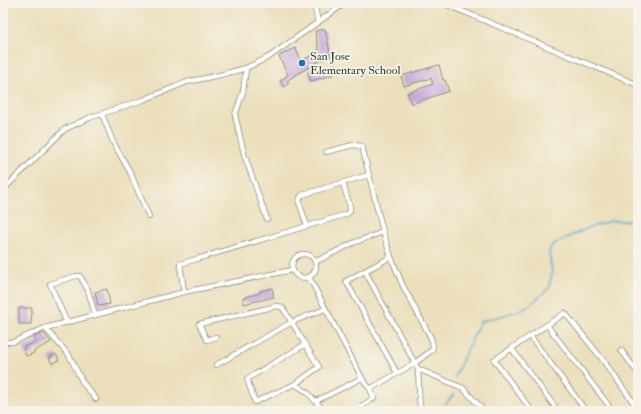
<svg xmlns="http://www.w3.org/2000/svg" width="641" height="414" font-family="'IM FELL Double Pica',serif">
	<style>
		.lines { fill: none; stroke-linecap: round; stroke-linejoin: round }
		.stream { stroke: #4da9cb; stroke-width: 1.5 }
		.building { fill: #c8a6da }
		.street-casing { stroke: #858e78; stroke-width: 6 }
		.street { stroke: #fff; stroke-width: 4.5 }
		.poi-dot { fill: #1f6fb2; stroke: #f7f3e8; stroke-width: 1.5 }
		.labels { text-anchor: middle; stroke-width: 3.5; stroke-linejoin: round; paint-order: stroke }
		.poi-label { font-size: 12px; fill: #1f3d34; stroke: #f7f3e8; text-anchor: start }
	</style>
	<rect width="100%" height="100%" fill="#f7f3e8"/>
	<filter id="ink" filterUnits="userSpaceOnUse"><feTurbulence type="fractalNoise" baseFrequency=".025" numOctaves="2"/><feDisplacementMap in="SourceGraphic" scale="8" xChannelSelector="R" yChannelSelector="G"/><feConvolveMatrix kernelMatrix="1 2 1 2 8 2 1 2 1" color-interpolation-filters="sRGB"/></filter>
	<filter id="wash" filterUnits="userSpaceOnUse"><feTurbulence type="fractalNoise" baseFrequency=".012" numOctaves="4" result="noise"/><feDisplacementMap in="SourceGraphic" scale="16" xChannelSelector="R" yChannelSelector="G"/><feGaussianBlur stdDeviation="0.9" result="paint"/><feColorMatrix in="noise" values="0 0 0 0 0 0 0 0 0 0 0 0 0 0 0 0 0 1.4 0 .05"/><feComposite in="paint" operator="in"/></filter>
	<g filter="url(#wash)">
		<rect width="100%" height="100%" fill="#ebdfbc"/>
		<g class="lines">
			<!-- stream -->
			<g class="stream">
				<polyline points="454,378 480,322 518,311 531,304 549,288 552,272 549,252 552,245 588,228 610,221 633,221 638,224"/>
				<polyline points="440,411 454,394"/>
			</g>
		</g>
		<g id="blocks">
			<!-- building -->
			<g class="building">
				<polygon points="325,29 331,57 321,60 294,76 287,81 289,83 284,87 280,81 288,75 279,56 295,48 302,61 319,50 315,31"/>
				<polygon points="439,65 443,80 445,80 449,91 411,104 407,93 433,84 431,78 404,86 401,76"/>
				<polygon points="330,66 333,75 311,81 308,72"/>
				<polygon points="272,288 274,297 244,304 243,298 260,293 260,291"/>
				<polygon points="107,289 110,304 98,306 95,292"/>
				<polygon points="19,308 32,308 31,324 19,324"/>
				<polygon points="44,333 51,342 34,351 34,353 26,356 23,347 36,342 34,337"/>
				<polygon points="56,354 59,360 52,364 49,358"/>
			</g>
		</g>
	</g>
	<g filter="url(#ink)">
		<use href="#blocks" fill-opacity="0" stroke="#858e78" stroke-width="1"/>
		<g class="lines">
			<!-- street casing -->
			<g class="street-casing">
				<g id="street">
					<polyline points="314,3 318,23"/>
					<polyline points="443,3 638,85"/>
					<polyline points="246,68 243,92 235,115 244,154 267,219"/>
					<polyline points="102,114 113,142 130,172 149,217"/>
					<polyline points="326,152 353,145 362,146 383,232 391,257 403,286 431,338 433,346 432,350 415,363 370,389 374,398 354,411"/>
					<polyline points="3,190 65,129 89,118 143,100 187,82 220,75 246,68 269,57 345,3"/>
					<polyline points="307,226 299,202 300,198 302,195 368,175"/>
					<circle cx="304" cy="266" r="12"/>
					<polyline points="391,257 346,281 397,373"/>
					<polyline points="315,262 353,243 383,232"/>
					<polyline points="365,271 418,369 420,411"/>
					<polyline points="309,277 362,378 370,389"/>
					<polyline points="184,292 180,264 347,214 350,211 350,207 343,183"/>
					<polyline points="67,323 50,284 76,276 80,276 88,290 95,315"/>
					<polyline points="547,325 613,411"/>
					<polyline points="45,328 69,355 83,383 96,399"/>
					<path d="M216 337 207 340 199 324 277 306 282 307C295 326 306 347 319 367L295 384 255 402 247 379 304 345"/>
					<polyline points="531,337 586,411"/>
					<polyline points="3,342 13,342 45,328 184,292 292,270"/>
					<polyline points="512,349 558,411"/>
					<polyline points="621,350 638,373"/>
					<polyline points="216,365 292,322 325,309"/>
					<polyline points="418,369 463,388 484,411"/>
					<polyline points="295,384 308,393 324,411"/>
					<polyline points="316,401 362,378"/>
					<polyline points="532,411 494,360 565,313 603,360 638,409"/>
				</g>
			</g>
			<!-- street -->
			<use href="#street" class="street"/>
		</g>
	</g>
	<!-- markers -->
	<circle class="poi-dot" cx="302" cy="63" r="4"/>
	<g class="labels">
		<!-- poi labels -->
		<g class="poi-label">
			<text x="310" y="60">San Jose<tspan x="310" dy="14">Elementary School</tspan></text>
		</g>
	</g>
	<!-- margin -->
	<rect width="641" height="414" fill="none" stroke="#f7f3e8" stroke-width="16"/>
</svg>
